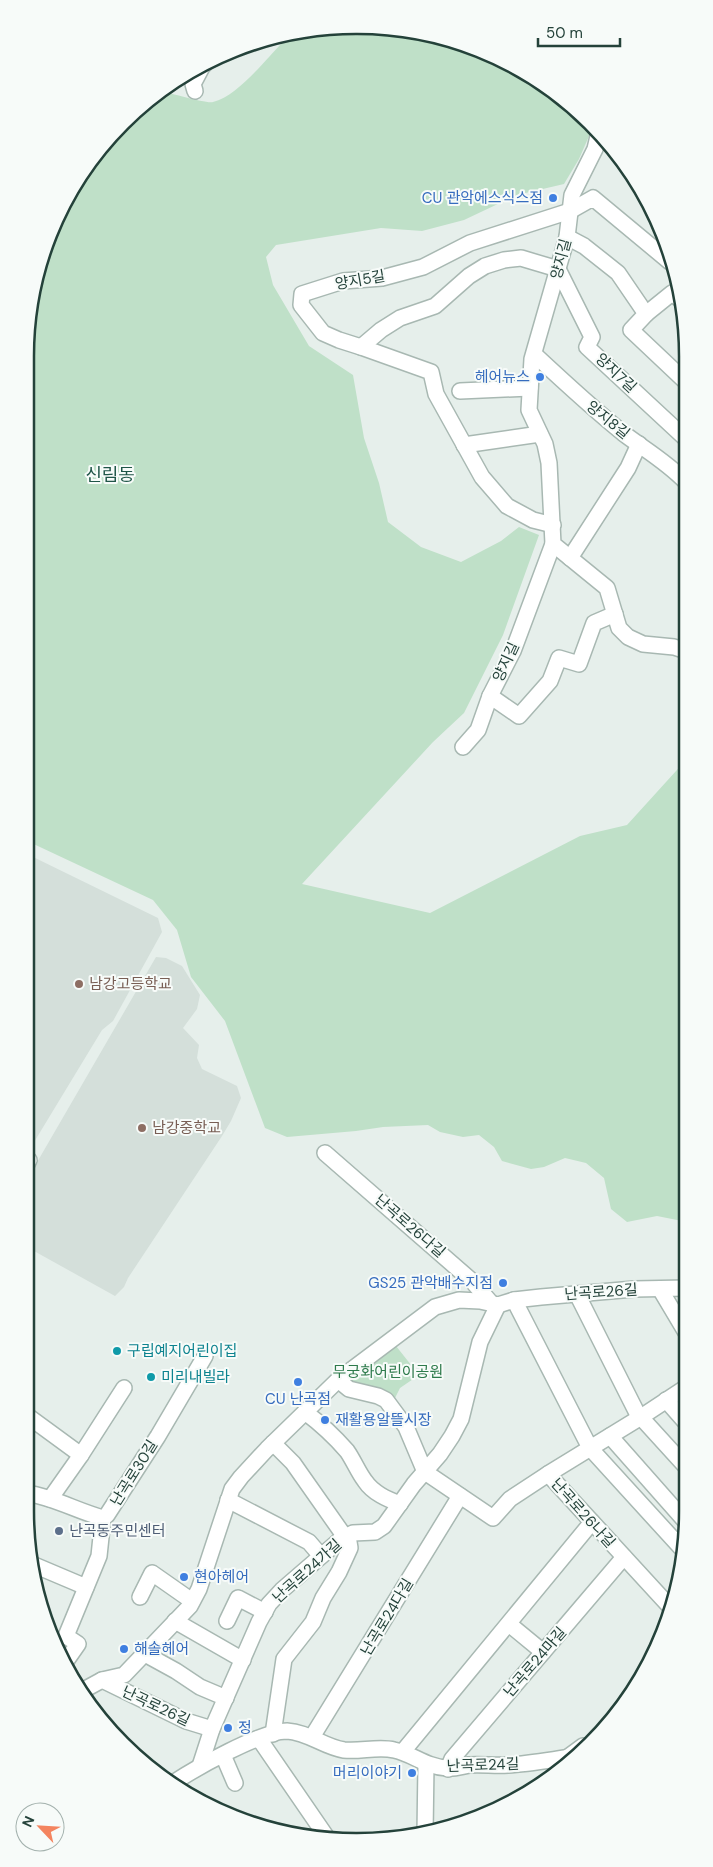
<svg xmlns="http://www.w3.org/2000/svg" width="713" height="1867" font-family="'DM Sans','Noto Sans KR',sans-serif">
	<style>
		.built { fill: #d4dfda }
		.green { fill: #bfe0c8 }
		.lines { fill: none; stroke-linecap: round; stroke-linejoin: round }
		.minor-casing { stroke: #a8b8b2; stroke-width: 18 }
		.minor { stroke: #fff; stroke-width: 15 }
		.shop-dot { fill: #3f7fe0; stroke: #f7fbf9; stroke-width: 2 }
		.education-dot { fill: #8d6e63; stroke: #f7fbf9; stroke-width: 2 }
		.culture-dot { fill: #0f9aa8; stroke: #f7fbf9; stroke-width: 2 }
		.service-dot { fill: #5c6f8a; stroke: #f7fbf9; stroke-width: 2 }
		.labels { text-anchor: middle; stroke-width: 4; stroke-linejoin: round; paint-order: stroke }
		.shop-label { font-size: 15px; fill: #366cbe; stroke: #f7fbf9; text-anchor: end }
		.street-label { font-size: 15px; fill: #24423a; stroke: #f7fbf9 }
		.education-label { font-size: 15px; fill: #785e54; stroke: #f7fbf9; text-anchor: start }
		.culture-label { font-size: 15px; fill: #0d838f; stroke: #f7fbf9; text-anchor: start }
		.park-label { font-size: 15px; fill: #2d7a4b; stroke: #f7fbf9 }
		.service-label { font-size: 15px; fill: #4e5e75; stroke: #f7fbf9; text-anchor: start }
		.quarter-label { font-size: 18px; fill: #1f5548; stroke: #f7fbf9 }
		.rim { fill: none; stroke: #24423a; stroke-width: 2.5 }
	</style>
	<rect width="100%" height="100%" fill="#e6efeb"/>
	<!-- built -->
	<g class="built">
		<polygon points="25,853 158,918 162,932 113,1021 102,1030 25,1157"/>
		<polygon points="156,957 166,958 182,966 200,995 197,1009 183,1028 199,1045 197,1058 202,1069 237,1086 241,1098 231,1121 222,1136 128,1278 124,1287 115,1296 25,1246 25,1183"/>
	</g>
	<!-- green -->
	<g class="green">
		<path d="M378 26 443 36 540 81 593 127 579 159 564 184 517 195 464 220 422 231 381 228 276 245 266 257 273 285 309 346 353 375 364 438 379 483 388 522 421 547 461 562 501 541 519 527 539 535 503 635 464 713 433 742 302 884 430 913 580 836 627 825 686 760 687 1222 657 1216 627 1222 611 1209 604 1178 586 1163 565 1158 544 1167 531 1169 502 1161 494 1147 479 1135 463 1137 440 1132 428 1125 383 1127 356 1131 287 1137 265 1128 225 1021 191 977 177 930 153 900 25 840V356L36 270 59 210 94 154 138 107 161 91C170 93 207 104 213 102 238 96 265 60 283 42L285 34 314 28Z"/>
		<polygon points="391,1345 396,1346 419,1375 400,1388 394,1400 348,1382"/>
	</g>
	<g class="lines">
		<!-- minor casing -->
		<g class="minor-casing">
			<g id="minor">
				<polyline points="195,91 193,84 202,67 207,62"/>
				<polyline points="599,132 595,149 572,195 567,237 532,359 529,410 545,444 549,463 553,544 607,588 619,628 628,637 643,644 674,647 686,651"/>
				<polyline points="567,237 584,246 618,273 646,314 631,330 685,381"/>
				<polyline points="670,262 593,198 570,211 470,243 423,267 382,278 343,281 302,294 301,305 323,333 339,340 361,347 381,330 400,318 435,306 469,276 485,266 504,260 521,258 558,269 592,337 587,347 685,438"/>
				<polyline points="646,314 672,293 682,301"/>
				<polyline points="361,347 431,372 436,394 482,477 507,506 533,520 553,525"/>
				<path d="M534 354C563 381 592 408 623 433 644 449 667 462 686 482"/>
				<polyline points="460,391 530,388"/>
				<polyline points="464,445 540,434"/>
				<polyline points="570,558 628,468 639,444"/>
				<polyline points="490,696 519,716 550,681 559,658 579,664 594,623 615,614"/>
				<polyline points="463,747 478,730 490,696 513,651 553,544"/>
				<polyline points="325,1153 473,1282 491,1303"/>
				<polyline points="25,1168 29,1160"/>
				<polyline points="660,1289 688,1336"/>
				<polyline points="577,1294 637,1413 688,1469"/>
				<polyline points="514,1300 590,1448 683,1550"/>
				<polyline points="338,1380 349,1389 378,1396 386,1400 406,1427 425,1472 493,1518 510,1499 548,1474 672,1609"/>
				<polyline points="666,1400 688,1425"/>
				<path d="M305 1412C321 1424 334 1436 347 1451 354 1461 358 1472 365 1481 373 1493 387 1499 400 1504"/>
				<polyline points="25,1414 81,1455"/>
				<polyline points="610,1436 686,1522"/>
				<polyline points="273,1443 293,1463 345,1537"/>
				<polyline points="548,1474 641,1417 688,1386"/>
				<path d="M25 1493C51 1496 77 1511 103 1518L107 1515 158 1436 205 1356"/>
				<polyline points="50,1499 81,1455 124,1388"/>
				<polyline points="228,1500 309,1542 321,1556"/>
				<polyline points="34,1565 86,1587"/>
				<polyline points="140,1597 152,1573 192,1601"/>
				<polyline points="175,1621 243,1660"/>
				<polyline points="227,1621 238,1598 265,1612"/>
				<polyline points="509,1624 543,1652"/>
				<polyline points="145,1654 176,1671 200,1687 226,1698"/>
				<polyline points="64,1664 78,1644 66,1636 99,1556 103,1518"/>
				<polyline points="102,1680 186,1721 212,1729"/>
				<polyline points="80,1692 102,1680 124,1675 190,1606 199,1589 232,1489 241,1477 267,1449 338,1380 435,1307 459,1300 480,1301 498,1305 514,1300 541,1297 634,1289 687,1288"/>
				<polyline points="273,1734 284,1659 313,1622 323,1598 339,1572 350,1548 348,1536"/>
				<polyline points="312,1737 460,1496"/>
				<polyline points="257,1739 262,1743 328,1839"/>
				<polyline points="405,1753 405,1749 592,1522"/>
				<polyline points="223,1755 235,1783"/>
				<polyline points="568,1757 583,1746"/>
				<polyline points="200,1766 212,1729 259,1622 269,1604 282,1590 341,1539 353,1533 375,1532 384,1526 414,1484 440,1454 452,1436 461,1419 480,1342 498,1305"/>
				<polyline points="448,1769 452,1759 624,1557"/>
				<path d="M173 1783C196 1768 261 1731 287 1731 308 1732 324 1747 344 1750 360 1752 378 1746 394 1750 413 1754 426 1767 447 1768 455 1769 462 1766 469 1765 482 1764 495 1766 508 1765 529 1764 550 1760 572 1757"/>
				<polyline points="425,1834 426,1764"/>
			</g>
		</g>
		<!-- minor -->
		<use href="#minor" class="minor"/>
	</g>
	<!-- markers -->
	<g class="shop-dot">
		<circle cx="553" cy="198" r="5"/>
		<circle cx="540" cy="377" r="5"/>
		<circle cx="503" cy="1283" r="5"/>
		<circle cx="298" cy="1382" r="5"/>
		<circle cx="325" cy="1420" r="5"/>
		<circle cx="184" cy="1577" r="5"/>
		<circle cx="124" cy="1649" r="5"/>
		<circle cx="228" cy="1728" r="5"/>
		<circle cx="412" cy="1773" r="5"/>
	</g>
	<g class="education-dot">
		<circle cx="79" cy="984" r="5"/>
		<circle cx="142" cy="1128" r="5"/>
	</g>
	<g class="culture-dot">
		<circle cx="117" cy="1351" r="5"/>
		<circle cx="151" cy="1377" r="5"/>
	</g>
	<circle class="service-dot" cx="59" cy="1531" r="5"/>
	<g class="labels">
		<!-- shop labels -->
		<g class="shop-label">
			<text x="543" y="203">CU 관악에스식스점</text>
			<text x="530" y="382">헤어뉴스</text>
			<text x="493" y="1288">GS25 관악배수지점</text>
			<text x="298" y="1404" text-anchor="middle">CU 난곡점</text>
			<text x="335" y="1425" text-anchor="start">재활용알뜰시장</text>
			<text x="194" y="1582" text-anchor="start">현아헤어</text>
			<text x="134" y="1654" text-anchor="start">해솔헤어</text>
			<text x="238" y="1733" text-anchor="start">정</text>
			<text x="402" y="1778">머리이야기</text>
		</g>
		<!-- street labels -->
		<g class="street-label">
			<text transform="translate(561 259) rotate(-75)" y="5">양지길</text>
			<text transform="translate(360 280) rotate(-10)" y="5">양지5길</text>
			<text transform="translate(616 373) rotate(43)" y="5">양지7길</text>
			<text transform="translate(608 420) rotate(39)" y="5">양지8길</text>
			<text transform="translate(506 662) rotate(-65)" y="5">양지길</text>
			<text transform="translate(410 1226) rotate(41)" y="5">난곡로26다길</text>
			<text transform="translate(601 1292) rotate(-4)" y="5">난곡로26길</text>
			<text transform="translate(134 1473) rotate(-58)" y="5">난곡로30길</text>
			<text transform="translate(583 1513) rotate(48)" y="5">난곡로26나길</text>
			<text transform="translate(307 1571) rotate(-42)" y="5">난곡로24가길</text>
			<text transform="translate(387 1617) rotate(-59)" y="5">난곡로24다길</text>
			<text transform="translate(535 1662) rotate(-49)" y="5">난곡로24마길</text>
			<text transform="translate(156 1706) rotate(25)" y="5">난곡로26길</text>
			<text transform="translate(483 1765) rotate(-2)" y="5">난곡로24길</text>
		</g>
		<!-- education labels -->
		<g class="education-label">
			<text x="89" y="989">남강고등학교</text>
			<text x="152" y="1133">남강중학교</text>
		</g>
		<!-- culture labels -->
		<g class="culture-label">
			<text x="127" y="1356">구립예지어린이집</text>
			<text x="161" y="1382">미리내빌라</text>
		</g>
		<!-- park labels -->
		<g class="park-label">
			<text x="388" y="1377">무궁화어린이공원</text>
		</g>
		<!-- service labels -->
		<g class="service-label">
			<text x="69" y="1536">난곡동주민센터</text>
		</g>
		<!-- quarter labels -->
		<g class="quarter-label">
			<text x="110" y="481">신림동</text>
		</g>
	</g>
	<!-- crop -->
	<path d="M0 0H713V1867H0ZM356 34H357A322 322 0 0 1 679 356V1511A322 322 0 0 1 357 1833H356A322 322 0 0 1 34 1511V356A322 322 0 0 1 356 34Z" fill="#f7fbf9" fill-rule="evenodd"/>
	<path class="rim" d="M356 34H357A322 322 0 0 1 679 356V1511A322 322 0 0 1 357 1833H356A322 322 0 0 1 34 1511V356A322 322 0 0 1 356 34Z"/>
	<!-- north arrow -->
	<g transform="translate(40 1827) rotate(295)"><circle r="24" fill="#f7fbf9" stroke="#a3b1ad"/>
	<path d="M0-4L9 19L0 12L-9 19Z" fill="#f4845f"/>
	<text y="-8" font-size="14" font-weight="bold" text-anchor="middle" fill="#24423a">N</text>
	</g>
	<!-- scale -->
	<path d="M538 38v8h82v-8" fill="none" stroke="#24423a" stroke-width="2.5"/>
	<text x="546" y="38" font-size="15" fill="#24423a" stroke="#f7fbf9" stroke-width="4" paint-order="stroke">50 m</text>
</svg>
